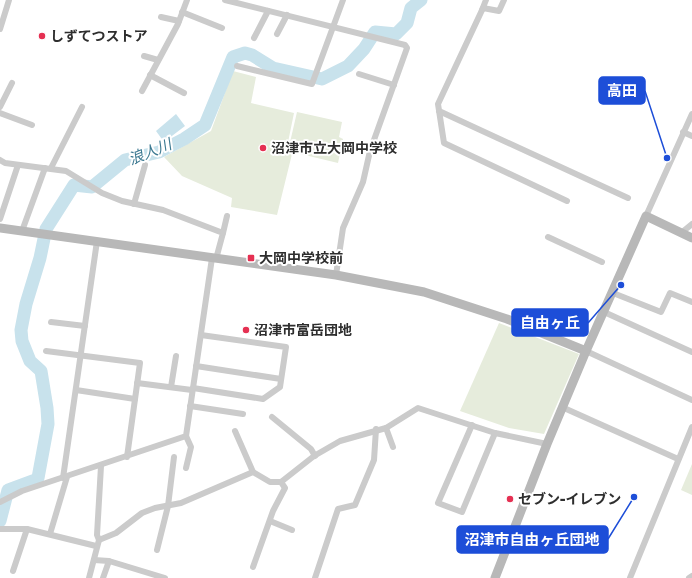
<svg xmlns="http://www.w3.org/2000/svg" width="692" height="578" font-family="'Golos Text','Noto Sans JP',sans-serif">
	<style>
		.green { fill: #e6ecdc }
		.water { fill: #c8e2ec }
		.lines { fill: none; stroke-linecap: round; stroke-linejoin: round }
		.river { stroke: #c8e2ec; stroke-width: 13 }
		.street { stroke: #cbcbcb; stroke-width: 6 }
		.secondary { stroke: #b8b8b8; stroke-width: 9 }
		.poi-dot { fill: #e53052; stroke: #fff; stroke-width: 1.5 }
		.labels { text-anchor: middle; stroke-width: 4; stroke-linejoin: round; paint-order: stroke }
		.poi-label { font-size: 14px; font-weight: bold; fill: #2e2e2e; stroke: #fff; text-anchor: start }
		.water-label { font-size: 15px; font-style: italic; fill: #3c7991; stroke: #fff }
		.leader { fill: none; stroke: #1d4ed8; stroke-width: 1.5 }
		.callout-dot { fill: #1d4ed8; stroke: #fff; stroke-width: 1.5 }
		.callout { fill: #1d4ed8; stroke: #1d4ed8; stroke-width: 1.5 }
		.callout-label { font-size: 15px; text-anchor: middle; font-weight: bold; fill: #fff }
	</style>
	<rect width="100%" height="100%" fill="#fff"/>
	<!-- green -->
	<g class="green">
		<polygon points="233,71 256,77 251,103 294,113 286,152 292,154 277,215 231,207 232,198 182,176 164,157 211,131"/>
		<polygon points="297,112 342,122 339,137 343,139 338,163 288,151"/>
		<polygon points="499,323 579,354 544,434 509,428 460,411"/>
		<polygon points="692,464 692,495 681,490"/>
	</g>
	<!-- water -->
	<polygon class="water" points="176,114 185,126 164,142 156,131"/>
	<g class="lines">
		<!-- river -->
		<polyline class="river" points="0,521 8,490 35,480 38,478 48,424 47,408 41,371 30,361 22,341 21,330 26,304 40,258 46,229 74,185 92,187 125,160 159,152 184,139 205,125 233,57 245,53 252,55 273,68 322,79 348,66 364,49 375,32 396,34 407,23 411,8 421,0"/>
		<!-- street -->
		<g class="street">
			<polyline points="225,0 405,45 407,48 370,151 363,182 343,228 336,275"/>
			<polyline points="504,0 499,11 483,8 438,104 444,143 567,201"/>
			<polyline points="482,10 486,0"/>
			<polyline points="182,12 222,28"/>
			<polyline points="161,17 179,21"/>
			<polyline points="0,29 9,0"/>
			<polyline points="277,34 287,15"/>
			<polyline points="254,38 268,11"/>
			<polyline points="144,56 158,60"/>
			<polyline points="237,66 312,84 343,0"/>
			<polyline points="359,74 394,85"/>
			<polyline points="150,75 184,93"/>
			<polyline points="142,91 178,24 187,0"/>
			<polyline points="0,107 12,83"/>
			<polyline points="439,111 628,198"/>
			<polyline points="0,113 32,125"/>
			<polyline points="683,132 692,136"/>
			<polyline points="0,160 5,163 66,171 102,193 122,201 163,210 223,233 216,259"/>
			<polyline points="51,168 82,107"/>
			<polyline points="134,204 145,165"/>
			<polyline points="646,216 692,114"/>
			<polyline points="0,219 18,165"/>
			<polyline points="22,231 45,168"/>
			<polyline points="223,233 227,216"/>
			<polyline points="681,233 692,224"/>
			<polyline points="548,237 602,262"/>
			<polyline points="613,293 661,312 670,293 692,302"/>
			<polyline points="604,312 692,352"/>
			<polyline points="51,322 85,326"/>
			<polyline points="46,351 140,363 127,457"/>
			<polyline points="586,351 692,400"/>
			<polyline points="196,366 281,379"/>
			<polyline points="137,383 192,390"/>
			<polyline points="171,387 176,356"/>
			<polyline points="193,388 263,399 280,387 286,347 201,335"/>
			<polyline points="76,390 135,399"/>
			<polyline points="190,406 243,414"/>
			<polyline points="564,408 678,459"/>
			<polyline points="272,417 311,449 315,456"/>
			<polyline points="472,425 438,503 462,512 495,433"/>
			<polyline points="386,428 393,447"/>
			<polyline points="235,431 253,472"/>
			<polyline points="186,436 191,447 186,468"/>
			<polyline points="63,478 97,241"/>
			<polyline points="0,502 22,491 186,436 212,258"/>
			<polyline points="270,521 292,530"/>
			<polyline points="0,529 27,529 96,546"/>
			<polyline points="50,534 67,477"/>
			<polyline points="99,540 116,533 142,513 155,508 181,503 253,472 270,482 281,482 314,456 340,441 386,428 418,408 495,433 547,444"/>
			<polyline points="157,550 168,506 174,457"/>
			<polyline points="94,560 109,561 165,578"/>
			<polyline points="253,567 273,511 285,488 281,482"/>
			<polyline points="13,571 27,529"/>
			<polyline points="89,578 99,540 97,535 101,466"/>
			<polyline points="103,578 109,561"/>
			<polyline points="315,578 338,509 355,505 374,460 376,429"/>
			<polyline points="630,578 692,427"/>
			<polyline points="689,578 692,576"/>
		</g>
		<!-- secondary -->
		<g class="secondary">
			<polyline points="0,228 336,275 424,292 507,319 586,351"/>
			<polyline points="495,578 547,444 586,351 646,216 692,238"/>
		</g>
	</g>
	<!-- markers -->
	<g class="poi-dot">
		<circle cx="42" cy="36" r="4"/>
		<circle cx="263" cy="148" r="4"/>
		<rect x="247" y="254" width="8" height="8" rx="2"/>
		<circle cx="246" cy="330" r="4"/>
		<circle cx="510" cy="499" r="4"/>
	</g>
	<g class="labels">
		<!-- poi labels -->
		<g class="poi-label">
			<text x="50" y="41">しずてつストア</text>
			<text x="271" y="153">沼津市立大岡中学校</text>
			<text x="259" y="263">大岡中学校前</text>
			<text x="254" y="335">沼津市富岳団地</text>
			<text x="518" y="504">セブン-イレブン</text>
		</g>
		<!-- water labels -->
		<g class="water-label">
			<text transform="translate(150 152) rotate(-22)" y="5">浪人川</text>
		</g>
	</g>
	<!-- callouts -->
	<path class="leader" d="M667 158L645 91M621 285L588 323M634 497L608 539"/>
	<g class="callout-dot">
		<circle cx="667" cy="158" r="4"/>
		<circle cx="621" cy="285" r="4"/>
		<circle cx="634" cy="497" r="4"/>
	</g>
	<g class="callout">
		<rect x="599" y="77" width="46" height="27" rx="4"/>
		<rect x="512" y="309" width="76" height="27" rx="4"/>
		<rect x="457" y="526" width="151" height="27" rx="4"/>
	</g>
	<g class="callout-label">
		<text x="622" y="96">高田</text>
		<text x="550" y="328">自由ヶ丘</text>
		<text x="532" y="545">沼津市自由ヶ丘団地</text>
	</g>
</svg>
